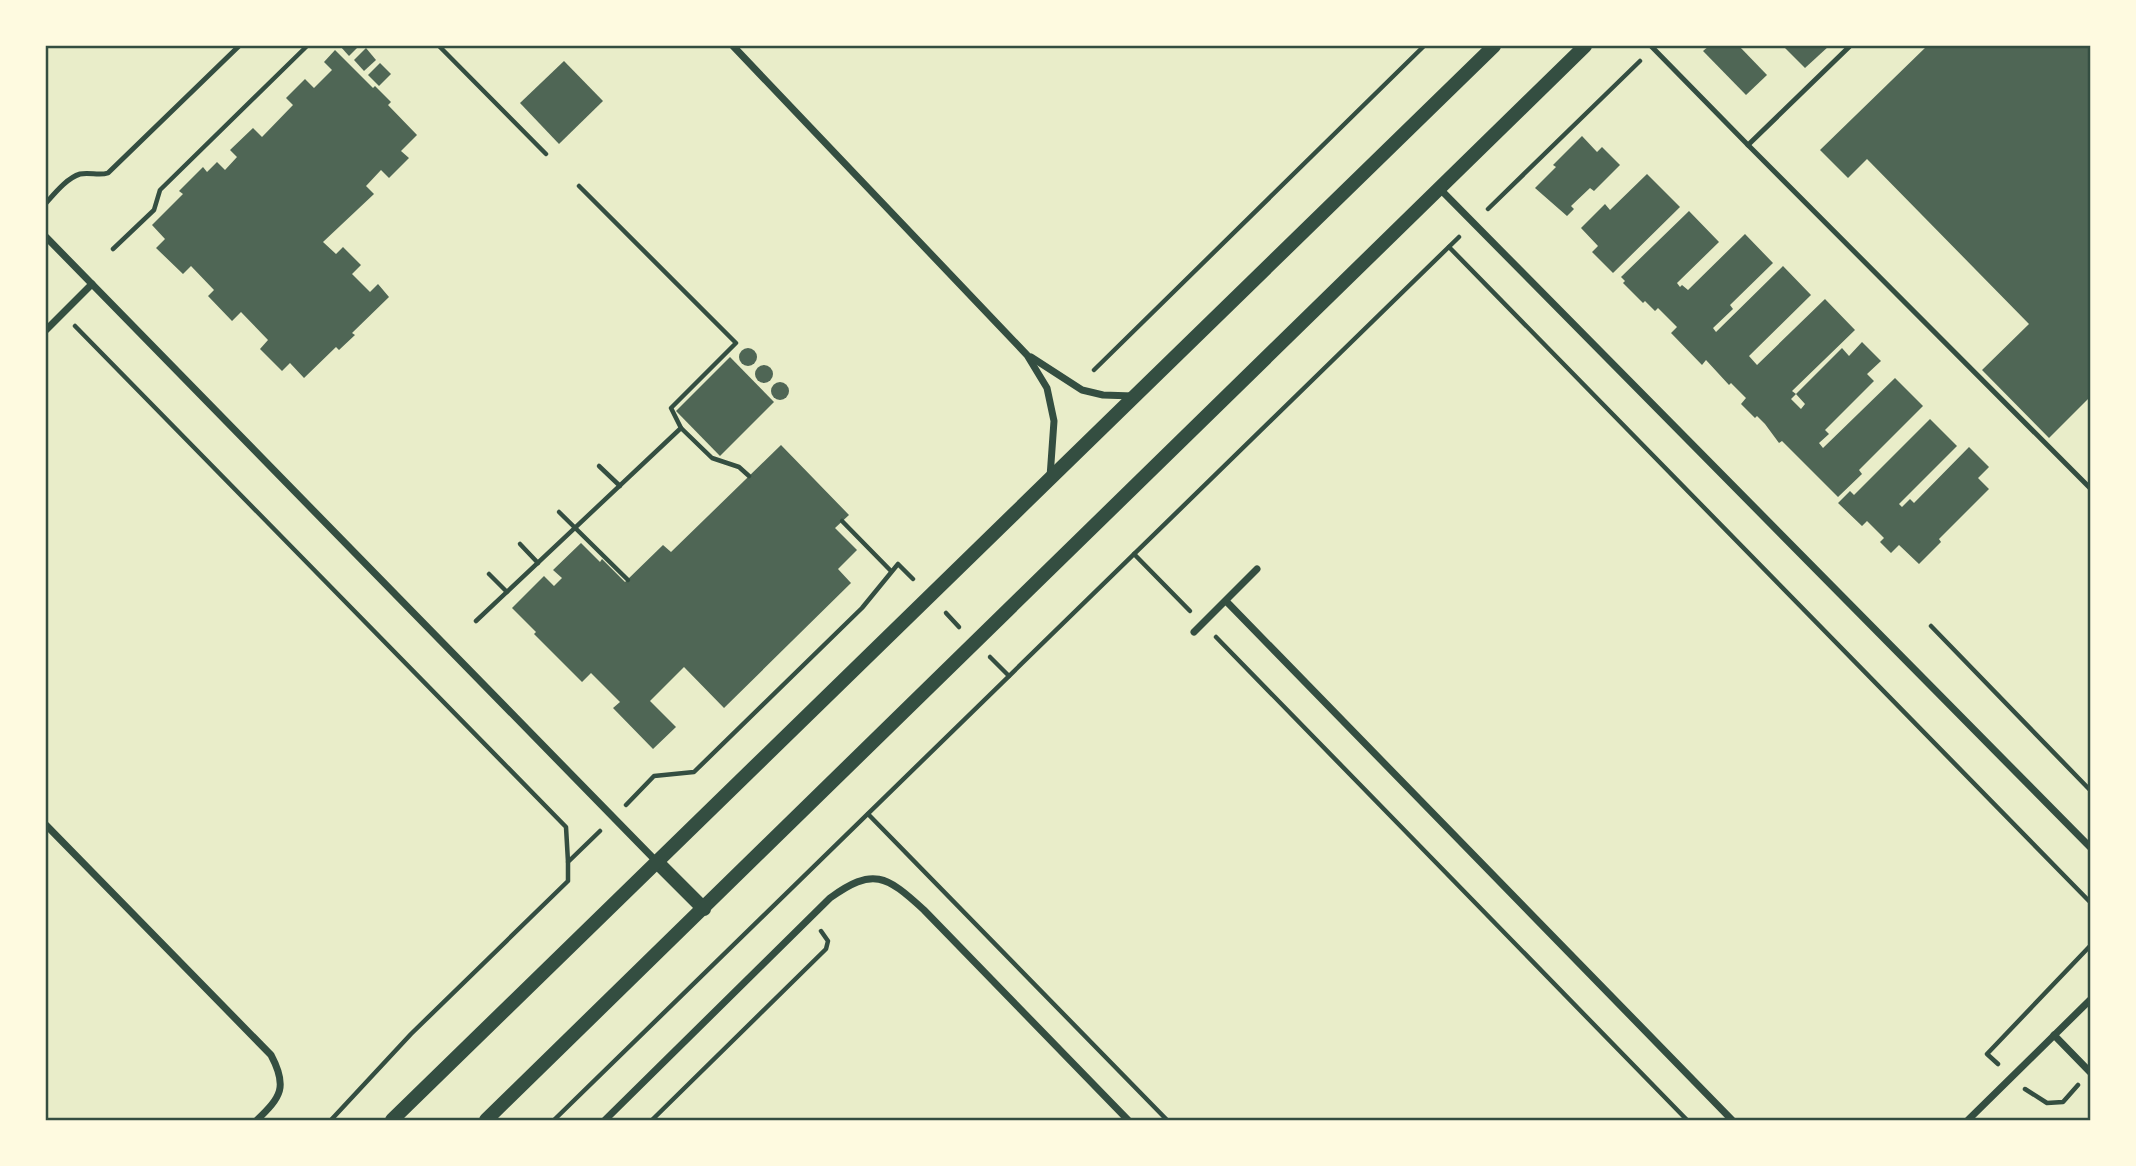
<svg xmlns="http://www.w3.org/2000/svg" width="2136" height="1166" font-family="Mulish,sans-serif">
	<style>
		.building { fill: #4f6655; fill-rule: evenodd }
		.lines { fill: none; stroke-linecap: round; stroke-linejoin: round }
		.path { stroke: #344e41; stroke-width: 4.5 }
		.service { stroke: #344e41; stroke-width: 5 }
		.minor { stroke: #344e41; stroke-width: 7 }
		.secondary { stroke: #344e41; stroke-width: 14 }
		.neatline { fill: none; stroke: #344e41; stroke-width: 2.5 }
	</style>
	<rect width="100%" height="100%" fill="#e9edc9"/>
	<!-- building -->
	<g class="building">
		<polygon points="340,46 359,46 349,56"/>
		<polygon points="1709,46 1739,46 1767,75 1746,95 1703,51"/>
		<polygon points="1783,46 1829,46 1805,68"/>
		<polygon points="1927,46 2090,46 2090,397 2049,438 1982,370 2029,324 1867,159 1848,178 1820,150"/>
		<polygon points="366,48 376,60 364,71 354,60"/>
		<polygon points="335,50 373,88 375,86 391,102 388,105 417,135 401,151 409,158 389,178 381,170 366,186 374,194 323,242 336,254 343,247 361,265 352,274 370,292 378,284 389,297 352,333 355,335 339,350 336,347 304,378 290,363 282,371 260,349 268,340 241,312 232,321 208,296 214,290 191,266 183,274 156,248 165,239 152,225 183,194 179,191 203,167 207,172 217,162 225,170 237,157 230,150 253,128 262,137 293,105 286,98 305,79 314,88 332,70 324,62"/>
		<polygon points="564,61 603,101 559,144 520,103"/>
		<polygon points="380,63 391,74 379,86 368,75"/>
		<polygon points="1582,136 1597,152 1602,147 1620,165 1594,191 1590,188 1571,206 1574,209 1567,216 1535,188 1556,167 1553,165"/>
		<polygon points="1647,174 1680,207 1613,273 1592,252 1598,246 1581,228 1605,204 1610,210"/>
		<path d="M1689 211 1719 242 1677 283 1680 287 1682 285 1688 290 1745 234 1773 263 1730 305 1733 309 1713 328 1716 332 1783 266 1811 295 1749 356 1757 365 1825 299 1855 330 1792 391 1796 394 1842 348 1849 356 1862 342 1881 361 1867 374 1874 381 1825 430 1829 434 1819 443 1823 448 1895 378 1923 406 1859 470 1862 474 1838 497 1782 441 1779 443 1765 424 1757 416 1755 418 1741 404 1746 398 1731 383 1729 385 1706 360 1702 365 1671 333 1677 327 1658 308 1655 311 1645 301 1643 303 1623 283 1625 281 1621 277ZM1796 394 1805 404 1801 409 1791 399Z"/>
		<circle cx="748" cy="357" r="9"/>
		<polygon points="730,357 774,402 720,456 676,411"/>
		<circle cx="764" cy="374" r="9"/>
		<circle cx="780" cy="391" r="9"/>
		<polygon points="1930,419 1957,446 1899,504 1902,507 1910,499 1914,503 1969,447 1989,467 1978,478 1989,489 1939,539 1941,542 1919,564 1899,545 1891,553 1880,542 1884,538 1867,521 1862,526 1838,503 1850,491 1854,495"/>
		<polygon points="781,445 849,515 835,528 857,550 838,569 851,583 724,708 684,667 650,701 676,727 653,749 613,708 620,702 591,673 582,682 534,634 536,632 512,608 544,576 554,586 562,578 553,570 581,543 600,562 602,559 625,582 663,545 671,552"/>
	</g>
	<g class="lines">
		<!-- path -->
		<g class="path">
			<polyline points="439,46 546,154"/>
			<polyline points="579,186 736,343 671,408 681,428"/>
			<polyline points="1488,209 1640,61"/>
			<polyline points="1449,247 2090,902"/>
			<polyline points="113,249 154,210 160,190 307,46"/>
			<polyline points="75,326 566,827 568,862"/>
			<polyline points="1094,370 1424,46"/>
			<polyline points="599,466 620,486"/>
			<polyline points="559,512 628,580"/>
			<polyline points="842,521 891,571"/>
			<polyline points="520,544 538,563"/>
			<polyline points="1134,554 1190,611"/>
			<polyline points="489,574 507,592"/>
			<polyline points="946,613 959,627"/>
			<polyline points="476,621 681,428 712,458 739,467 749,476"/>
			<polyline points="1931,626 2090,790"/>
			<polyline points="1216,637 1687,1120"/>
			<polyline points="990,657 1009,676"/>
			<polyline points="626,805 654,776 694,772 862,608 898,564 913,579"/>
			<polyline points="868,814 1167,1120"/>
			<polyline points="1998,1064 1987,1054 2090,946"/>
			<polyline points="2025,1089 2047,1103 2063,1102 2078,1085"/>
			<polyline points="331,1120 411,1034 568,881 568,862 600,831"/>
			<polyline points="554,1120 1459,237"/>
			<polyline points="652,1120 826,949 828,941 821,931"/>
		</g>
		<!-- service -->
		<g class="service">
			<polyline points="1651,46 1748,145 1850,46"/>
			<polyline points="1748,145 2090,488"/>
			<path d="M46 203C55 193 67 178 80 174 90 172 99 176 108 173L239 46"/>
		</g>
		<!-- minor -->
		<g class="minor">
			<polyline points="733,46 1027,355 1047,388 1054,421 1050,477"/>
			<polyline points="1439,188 2090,847"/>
			<polyline points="46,237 657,862"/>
			<polyline points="46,330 92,284"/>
			<polyline points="1031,357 1082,390 1103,395 1133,396"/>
			<polyline points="1226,601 1732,1120"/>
			<polyline points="1194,632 1257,569"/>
			<path d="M46 825 271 1055C288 1087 281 1097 257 1120"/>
			<polyline points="2054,1035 2090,1072"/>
			<path d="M605 1120 830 898C873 867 886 875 924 910L1128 1120"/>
			<polyline points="1968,1120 2090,1000"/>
		</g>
		<!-- secondary -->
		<g class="secondary">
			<polyline points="657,862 704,909"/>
			<polyline points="392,1120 1494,46"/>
			<polyline points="486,1120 1585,46"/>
		</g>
	</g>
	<!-- border -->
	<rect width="2136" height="1166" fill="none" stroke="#fefae0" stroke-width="94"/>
	<rect x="47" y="47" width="2042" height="1072" class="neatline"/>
</svg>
